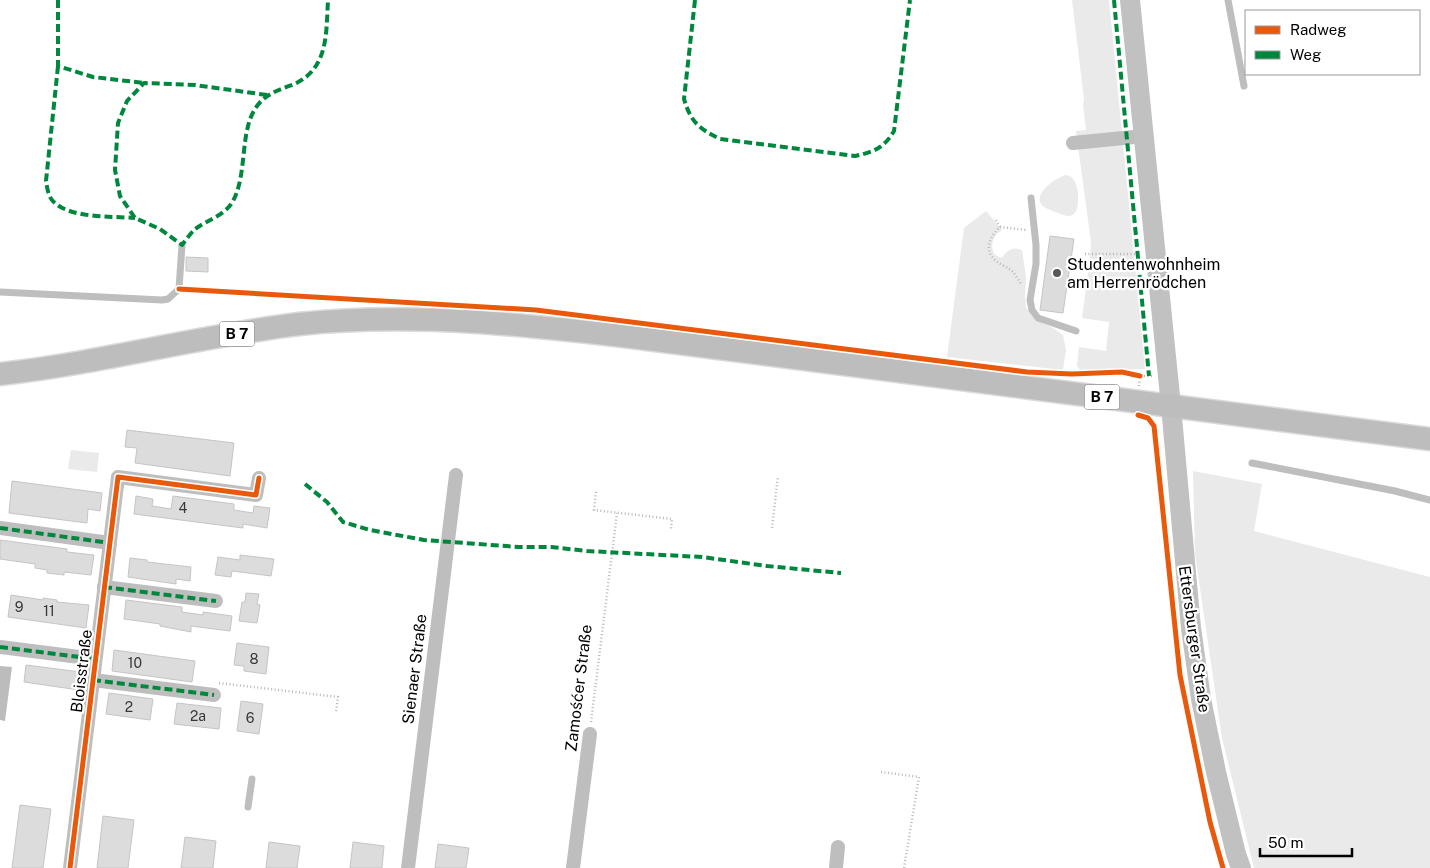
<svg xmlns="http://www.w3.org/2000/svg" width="1430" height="868" font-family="'Public Sans',sans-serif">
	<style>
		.green { fill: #eaeaea }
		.water { fill: #bcbcbc }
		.building { fill: #dcdcdc; stroke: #c5c5c5 }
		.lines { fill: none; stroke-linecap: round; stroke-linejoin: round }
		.primary-casing { stroke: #dbdbdb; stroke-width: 25 }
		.path { stroke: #b8b8b8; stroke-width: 2.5; stroke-dasharray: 1 2.5; stroke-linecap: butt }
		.lane { stroke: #bebebe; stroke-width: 7 }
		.street { stroke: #bebebe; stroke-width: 14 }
		.secondary { stroke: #c1c1c1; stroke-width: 20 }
		.primary { stroke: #bdbdbd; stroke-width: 22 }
		.quiet { stroke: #00873e; stroke-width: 4; stroke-dasharray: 8 4; stroke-linecap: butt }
		.cycleway-casing { stroke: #fff; stroke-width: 8 }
		.cycleway { stroke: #e8590c; stroke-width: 5 }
		.poi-dot { fill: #595959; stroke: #fff; stroke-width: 2 }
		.labels { text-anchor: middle; stroke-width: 4.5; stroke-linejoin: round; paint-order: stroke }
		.number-label { font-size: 14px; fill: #373737 }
		.shield { fill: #fff; stroke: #4c4c4c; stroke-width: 1 }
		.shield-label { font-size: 15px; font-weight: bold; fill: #000 }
		.poi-label { font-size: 16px; fill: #000; stroke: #fff; text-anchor: start }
		.street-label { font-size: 16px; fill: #000; stroke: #fff }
	</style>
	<rect width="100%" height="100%" fill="#fff"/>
	<!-- green -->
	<g class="green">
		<polygon points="1072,0 1109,0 1145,369 1081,371 1077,366 1079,347 1106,351 1109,322 1082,318 1090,258 1091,242 1076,131 1086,130 1083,105 1084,99"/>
		<path d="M1066 175C1069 176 1071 176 1073 179 1079 185 1082 214 1070 216 1063 216 1053 211 1048 209 1026 199 1054 178 1066 175Z"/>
		<path d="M986 211 1002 230C993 236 990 244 994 254L1001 258C1008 251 1011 246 1022 250L1026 277 1025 297 1026 307 1032 316 1038 321 1053 328 1063 335 1066 350 1063 370 947 357 964 228Z"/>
		<polygon points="71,450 99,453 97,472 68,469"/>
		<polygon points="1193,471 1262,484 1254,531 1430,577 1430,868 1254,868 1222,738 1195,554"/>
	</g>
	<!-- water -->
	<polygon class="water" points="0,666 12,667 5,721 0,720"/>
	<!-- building -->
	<g class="building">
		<polygon points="1050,236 1074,239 1063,313 1040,310"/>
		<polygon points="186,257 208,258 208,272 186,271"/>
		<polygon points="127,430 234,443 230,476 135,463 137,448 125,447"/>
		<polygon points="12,481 102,493 100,511 88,509 87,523 9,513"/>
		<polygon points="136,496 153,499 152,506 171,509 173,496 234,504 234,510 253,513 254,506 270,508 267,528 243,524 243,528 134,514"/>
		<polygon points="0,540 67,549 67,552 94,555 91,575 64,572 64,575 47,573 47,570 35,568 35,564 0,559"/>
		<polygon points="240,555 274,559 271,576 232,571 231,577 215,575 218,557 240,560"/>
		<polygon points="130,558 147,560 147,562 191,567 190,581 176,579 176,584 128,577"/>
		<polygon points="246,593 259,594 257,604 260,605 257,623 239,621 242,602 245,602"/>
		<polygon points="11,595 43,600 43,598 57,600 57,602 89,605 86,628 8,617"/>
		<polygon points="126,600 182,607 182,612 203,615 203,612 232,616 230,631 191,626 191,632 160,626 160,624 124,619"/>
		<polygon points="237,643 269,647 266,674 244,671 244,666 234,665"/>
		<polygon points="114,650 195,661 192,682 112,671"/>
		<polygon points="26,665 81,672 79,690 24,682"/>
		<polygon points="109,693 153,699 150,720 106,714"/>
		<polygon points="241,701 263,704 259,734 237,731"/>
		<polygon points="177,703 221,708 219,729 174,724"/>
		<polygon points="20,805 51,809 43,868 12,868"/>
		<polygon points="103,816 134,820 128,868 97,868"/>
		<polygon points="185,837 216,841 213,868 181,868"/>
		<polygon points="269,842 300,846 297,868 266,868"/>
		<polygon points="353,842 384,846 382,868 350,868"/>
		<polygon points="438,844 469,848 466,868 435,868"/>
	</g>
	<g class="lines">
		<!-- primary casing -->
		<g class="primary-casing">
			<path id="primary" d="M0 374C101 363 199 336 299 324 415 312 531 325 647 339L1430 439"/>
		</g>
		<!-- path -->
		<g class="path">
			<path d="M996 220 1000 227C990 236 983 250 996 261 1001 265 1008 267 1013 272 1016 276 1019 281 1022 285"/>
			<polyline points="1000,227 1026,230"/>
			<polyline points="1085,254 1137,254"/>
			<polyline points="1139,386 1140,376 1152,376"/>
			<polyline points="596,492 594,510 672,519 671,529"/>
			<polyline points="772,528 778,476"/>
			<polyline points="219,683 338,697 336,713"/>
			<polyline points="591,722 617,513"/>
			<polyline points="881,772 919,777 904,868"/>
		</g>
		<!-- lane -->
		<g class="lane">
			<polyline points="1228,0 1244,86"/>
			<polyline points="1031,198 1036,245 1036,264 1030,300 1032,310 1038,318 1076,331"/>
			<polyline points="0,292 162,300 168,299 179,289 182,245"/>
			<polyline points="1252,463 1395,491 1430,500"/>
			<polyline points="248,807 252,779"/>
		</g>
		<!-- street -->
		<g class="street">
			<polyline points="1073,143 1144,136"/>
			<polyline points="0,528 110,543"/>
			<polyline points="104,587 216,601"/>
			<polyline points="0,647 95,659"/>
			<polyline points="93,680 214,695"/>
			<polyline points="70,868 118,477 256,495 259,478"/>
			<polyline points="408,868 456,475"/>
			<polyline points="573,868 590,734"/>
			<polyline points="836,868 838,847"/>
		</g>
		<!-- secondary -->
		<polyline class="secondary" points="1130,0 1171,406 1191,628 1201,699 1216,772 1236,854 1241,868"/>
		<!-- primary -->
		<use href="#primary" class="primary"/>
		<!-- quiet -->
		<g class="quiet">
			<polyline points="58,0 58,66 93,77 144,83"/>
			<path d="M695 0 684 99C691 122 698 128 720 139L855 156C874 152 884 148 894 131L910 0"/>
			<polyline points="1114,0 1149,376"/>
			<path d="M58 66 46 181C47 187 48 195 52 200 68 219 111 216 135 218"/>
			<path d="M267 95 195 85 144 83 127 101 118 123 115 170 120 196 135 218 160 229 182 245C186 240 190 234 194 230 206 220 225 216 233 201 248 173 239 130 257 106 266 94 278 90 292 85 329 70 326 33 328 0"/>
			<polyline points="305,484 327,502 343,522 370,530 424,540 519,547 551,547 587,551 702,557 767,566 841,573"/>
			<polyline points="0,528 110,543"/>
			<polyline points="104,587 216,601"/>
			<polyline points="0,647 95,659"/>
			<polyline points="93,680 214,695"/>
		</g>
		<!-- cycleway casing -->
		<g class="cycleway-casing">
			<g id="cycleway">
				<polyline points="179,289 536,310 1027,372 1072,374 1122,372 1140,376"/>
				<polyline points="1138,415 1148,418 1154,426 1180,675 1210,822 1223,868"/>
				<polyline points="70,868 118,477 256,495 259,478"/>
			</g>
		</g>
		<!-- cycleway -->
		<use href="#cycleway" class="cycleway"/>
	</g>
	<!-- markers -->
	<circle class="poi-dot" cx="1057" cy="273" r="5"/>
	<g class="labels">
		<!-- number labels -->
		<g class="number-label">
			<text x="183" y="513">4</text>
			<text x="19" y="612">9</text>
			<text x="49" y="616">11</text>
			<text x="254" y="664">8</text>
			<text x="135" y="668">10</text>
			<text x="129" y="712">2</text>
			<text x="198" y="721">2a</text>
			<text x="250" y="723">6</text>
		</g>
		<!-- shield labels -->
		<g class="shield">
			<rect x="219.5" y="321.5" width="35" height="25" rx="4"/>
			<rect x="1084.5" y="384.5" width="35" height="25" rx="4"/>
		</g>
		<g class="shield-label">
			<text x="237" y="339">B 7</text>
			<text x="1102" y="402">B 7</text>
		</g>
		<!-- poi labels -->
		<g class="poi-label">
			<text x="1067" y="270">Studentenwohnheim<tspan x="1067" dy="18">am Herrenrödchen</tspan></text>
		</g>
		<!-- street labels -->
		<g class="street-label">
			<text transform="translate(1195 639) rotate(82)" y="6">Ettersburger Straße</text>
			<text transform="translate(414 669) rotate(-83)" y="6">Sienaer Straße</text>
			<text transform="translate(81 671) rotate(-83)" y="6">Bloisstraße</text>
			<text transform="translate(578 688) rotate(-83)" y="6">Zamośćer Straße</text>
		</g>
	</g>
	<!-- legend -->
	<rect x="1245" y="10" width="175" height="65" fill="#ffffff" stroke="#999999"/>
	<rect x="1255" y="26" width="25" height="8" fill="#e8590c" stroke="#999999"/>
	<text x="1290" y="35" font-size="15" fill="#000000">Radweg</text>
	<rect x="1255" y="51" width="25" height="8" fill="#00873e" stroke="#999999"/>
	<text x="1290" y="60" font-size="15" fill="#000000">Weg</text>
	<!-- scale -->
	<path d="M1260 848v8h92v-8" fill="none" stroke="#000000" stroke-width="2.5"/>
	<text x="1268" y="848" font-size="15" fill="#000000" stroke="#ffffff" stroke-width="4" paint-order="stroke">50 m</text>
</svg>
